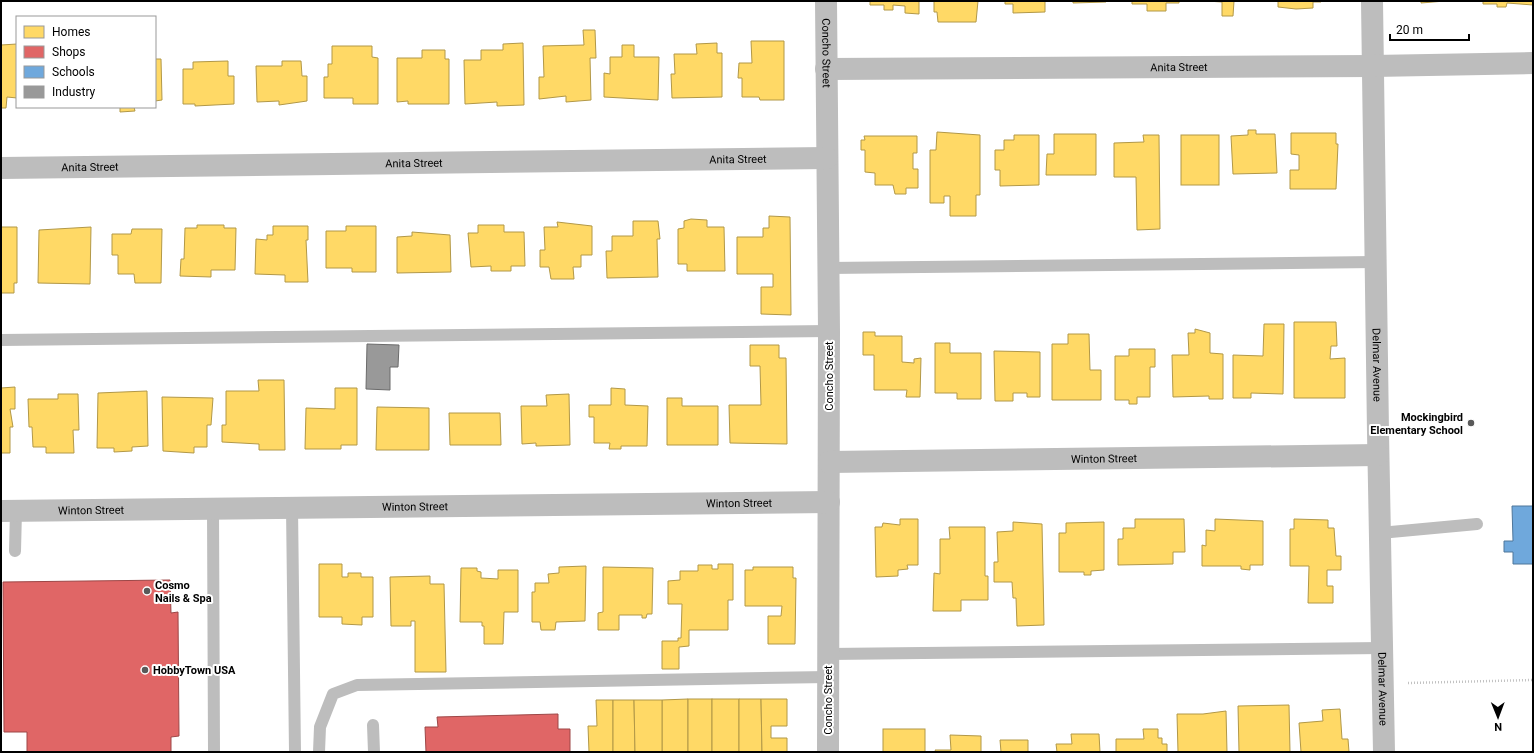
<svg xmlns="http://www.w3.org/2000/svg" width="1534" height="753" font-family="Roboto,sans-serif">
	<style>
		.homes { fill: #ffd966; stroke: #b29847 }
		.shops { fill: #e06666; stroke: #9d4747 }
		.schools { fill: #6fa8dc; stroke: #4e769a }
		.industry { fill: #999; stroke: #6b6b6b }
		.lines { fill: none; stroke-linecap: round; stroke-linejoin: round }
		.path { stroke: #c2c2c2; stroke-width: 2.5; stroke-dasharray: 1 2; stroke-linecap: butt }
		.service { stroke: #bdbdbd; stroke-width: 12 }
		.minor { stroke: #bdbdbd; stroke-width: 22 }
		.poi-dot { fill: #595959; stroke: #fff; stroke-width: 1.5 }
		.labels { text-anchor: middle; stroke-width: 4; stroke-linejoin: round; paint-order: stroke }
		.street-label { font-size: 11px; fill: #000; stroke: #fff }
		.poi-label { font-size: 11px; font-weight: bold; fill: #000; stroke: #fff; text-anchor: start }
	</style>
	<rect width="100%" height="100%" fill="#fff"/>
	<!-- homes -->
	<g class="homes">
		<polygon points="870,1 919,1 919,14 905,13 905,6 893,5 893,10 884,10 884,5 870,5"/>
		<polygon points="934,1 978,1 976,22 938,22 937,12 934,12"/>
		<polygon points="1005,1 1045,1 1045,12 1013,13 1013,4 1005,4"/>
		<polygon points="1073,1 1106,1 1106,2 1073,3"/>
		<polygon points="1132,1 1179,1 1179,3 1166,3 1166,11 1147,11 1147,4 1132,4"/>
		<polygon points="1207,1 1249,1 1234,1 1233,16 1222,16 1222,2"/>
		<polygon points="1278,1 1321,1 1321,2 1313,2 1313,8 1296,9 1278,7"/>
		<polygon points="1421,1 1445,1 1421,3"/>
		<polygon points="1483,1 1533,1 1533,5 1507,3 1506,7 1497,7 1497,4 1483,4"/>
		<polygon points="583,30 595,30 596,58 590,58 591,100 566,102 566,96 539,99 539,77 544,77 543,46 584,45"/>
		<polygon points="751,41 784,41 784,100 760,100 759,97 742,97 742,78 738,78 739,63 752,63"/>
		<polygon points="523,43 524,105 497,106 497,102 465,104 464,60 481,60 481,50 503,50 503,44"/>
		<polygon points="717,43 717,53 722,53 722,97 672,98 671,74 675,74 674,54 697,54 696,44"/>
		<polygon points="17,44 17,98 7,97 6,108 1,108 1,45"/>
		<polygon points="622,45 634,45 634,57 659,57 658,100 604,97 604,73 610,74 610,57 622,57"/>
		<polygon points="332,46 372,46 372,57 378,58 378,104 353,104 353,98 324,98 324,77 328,77 328,64 332,64"/>
		<polygon points="422,50 445,50 445,59 449,59 449,104 408,104 408,101 397,102 397,58 422,58"/>
		<polygon points="155,59 161,59 162,100 155,101"/>
		<polygon points="228,61 228,76 234,76 234,104 195,106 195,104 183,104 183,69 193,69 193,62"/>
		<polygon points="282,61 301,61 302,76 307,76 307,101 279,105 279,101 257,102 256,66 282,66"/>
		<polygon points="120,107 134,107 135,111 120,112"/>
		<polygon points="1248,130 1256,130 1256,134 1275,134 1277,173 1233,174 1231,136 1248,135"/>
		<polygon points="937,132 980,135 980,195 976,195 976,216 950,216 950,196 944,196 944,203 930,203 930,150 936,150"/>
		<polygon points="1291,133 1336,133 1336,144 1338,144 1336,189 1290,189 1290,170 1299,170 1299,155 1291,154"/>
		<polygon points="1054,134 1096,134 1096,175 1046,175 1047,154 1054,154"/>
		<polygon points="1014,135 1039,135 1039,185 1000,186 1000,170 995,170 995,150 1004,150 1004,140 1014,140"/>
		<polygon points="1143,135 1159,135 1160,229 1137,230 1136,177 1114,177 1114,143 1144,142"/>
		<rect x="1181" y="135" width="38" height="50"/>
		<polygon points="864,136 917,136 917,153 913,153 913,169 918,169 918,188 906,188 906,194 895,194 893,185 875,185 875,173 865,172 865,150 861,150 861,140 865,140"/>
		<polygon points="769,216 790,217 791,315 761,314 761,287 773,287 773,274 737,274 737,237 763,237 763,228 769,228"/>
		<polygon points="691,219 707,220 707,227 724,227 725,271 687,271 687,264 678,264 678,229 684,228 684,221"/>
		<polygon points="633,221 658,221 660,239 657,239 658,277 607,278 606,251 612,251 612,236 633,236"/>
		<polygon points="557,222 592,226 592,255 581,255 581,267 573,267 574,279 551,279 549,267 540,267 540,250 545,250 544,227 558,227"/>
		<polygon points="197,225 224,225 224,228 236,228 235,270 211,270 211,277 180,276 181,259 184,259 185,228 197,228"/>
		<polygon points="478,225 504,225 504,232 524,232 525,266 511,266 511,271 491,271 491,266 471,267 468,233 478,233"/>
		<polygon points="273,226 308,226 308,240 306,240 308,282 285,282 285,275 255,274 256,239 267,240 267,235 273,235"/>
		<polygon points="346,226 376,226 376,272 352,272 352,268 326,268 326,231 346,231"/>
		<polygon points="1,227 17,227 17,283 14,283 14,293 1,293"/>
		<polygon points="91,227 90,284 38,283 39,230"/>
		<polygon points="132,229 162,229 161,283 135,283 134,274 118,274 118,255 112,255 112,234 131,234"/>
		<polygon points="412,232 450,235 451,272 397,273 397,237 412,236"/>
		<polygon points="1294,322 1336,322 1337,346 1331,346 1330,359 1345,358 1345,398 1294,398"/>
		<polygon points="1264,324 1284,324 1283,394 1251,393 1251,398 1233,398 1233,355 1263,356"/>
		<polygon points="1195,329 1210,333 1210,353 1223,354 1223,399 1209,399 1209,396 1173,397 1172,355 1189,355 1188,333 1195,333"/>
		<polygon points="863,332 875,332 875,336 902,336 902,362 914,363 914,359 921,358 920,397 906,397 907,390 874,390 874,355 863,355"/>
		<polygon points="1068,334 1089,334 1090,370 1101,370 1101,400 1052,400 1052,344 1068,344"/>
		<polygon points="935,343 950,343 950,353 981,353 981,399 957,399 957,393 935,393"/>
		<polygon points="750,345 779,345 779,358 786,358 787,444 730,443 729,405 761,405 760,366 750,366"/>
		<polygon points="1129,349 1155,349 1155,367 1150,367 1150,397 1137,397 1137,404 1129,404 1129,400 1115,400 1115,356 1129,356"/>
		<polygon points="994,351 1040,352 1040,397 1027,397 1027,393 1013,393 1013,401 995,401"/>
		<polygon points="258,380 284,380 285,450 259,450 259,444 222,442 222,425 226,425 226,391 259,391"/>
		<polygon points="15,387 15,409 10,409 13,427 10,427 10,453 1,453 1,388"/>
		<polygon points="335,388 357,388 357,445 341,445 341,449 305,449 306,408 335,409"/>
		<polygon points="611,388 625,389 625,405 648,406 647,446 621,446 621,449 609,449 610,443 594,443 594,417 589,417 589,405 611,405"/>
		<polygon points="147,391 148,446 132,447 132,451 114,452 114,448 97,448 98,393"/>
		<polygon points="58,394 78,394 79,430 73,430 74,453 46,453 46,447 33,447 32,427 29,427 28,399 58,399"/>
		<polygon points="569,394 570,445 536,446 536,443 522,444 521,406 547,406 546,395"/>
		<polygon points="162,397 213,398 211,425 207,425 207,447 194,447 194,453 163,451"/>
		<polygon points="667,398 682,398 682,406 718,406 718,445 667,445"/>
		<polygon points="377,407 429,408 429,450 376,450"/>
		<polygon points="449,413 500,413 501,445 450,445"/>
		<polygon points="900,519 918,519 918,565 907,565 908,569 898,570 898,576 876,577 875,527 882,527 883,523 900,525"/>
		<polygon points="1135,519 1184,519 1185,552 1173,552 1173,564 1118,565 1118,539 1123,539 1123,528 1135,528"/>
		<polygon points="1215,519 1263,521 1263,565 1250,565 1250,570 1241,569 1241,566 1202,566 1202,545 1206,546 1206,530 1215,531"/>
		<polygon points="1294,519 1328,520 1328,528 1334,528 1336,556 1341,556 1341,570 1327,570 1327,586 1333,586 1333,603 1308,603 1309,566 1290,566 1290,529 1294,529"/>
		<polygon points="1013,522 1042,524 1044,625 1017,626 1016,598 1013,598 1012,582 994,582 994,562 998,562 997,532 1013,531"/>
		<polygon points="1104,522 1104,570 1091,571 1091,575 1084,575 1084,572 1059,572 1059,533 1066,533 1066,523"/>
		<polygon points="949,527 985,527 985,576 988,576 988,600 961,600 961,611 933,611 934,573 940,574 940,539 950,539"/>
		<polygon points="319,564 342,564 342,577 348,577 348,573 361,573 361,577 373,577 373,617 362,617 362,625 342,624 342,617 319,617"/>
		<polygon points="718,564 733,564 733,600 728,600 728,630 689,630 689,646 679,647 679,669 662,669 662,641 678,641 678,638 681,638 682,604 668,604 668,581 680,580 680,571 698,571 698,565 712,565 712,569 718,569"/>
		<polygon points="586,566 585,621 556,622 555,630 541,630 540,622 532,622 532,592 535,592 535,583 549,583 548,574 559,573 559,567"/>
		<polygon points="603,567 653,568 652,614 647,614 646,618 642,618 642,615 619,615 619,630 598,630 598,613 603,612"/>
		<polygon points="753,567 793,567 793,578 796,578 795,644 768,644 768,616 781,616 782,606 745,606 745,570 753,570"/>
		<polygon points="461,568 477,568 477,571 481,572 481,578 498,579 498,570 518,570 518,612 504,612 503,644 484,644 484,626 482,626 482,622 460,622"/>
		<polygon points="430,576 430,584 444,584 446,672 415,672 415,621 411,621 411,626 391,626 390,577"/>
		<polygon points="688,699 688,752 662,752 662,700"/>
		<rect x="688" y="699" width="24" height="53"/>
		<rect x="712" y="699" width="27" height="53"/>
		<polygon points="739,699 761,699 762,752 739,752"/>
		<polygon points="761,699 787,699 787,726 771,726 771,738 787,738 787,752 762,752"/>
		<polygon points="596,700 613,700 613,752 589,752 588,726 597,726"/>
		<polygon points="613,700 634,700 635,752 613,752"/>
		<polygon points="634,700 662,700 662,752 635,752"/>
		<polygon points="1289,705 1290,752 1239,752 1238,706"/>
		<polygon points="1340,709 1342,739 1348,739 1349,752 1301,752 1299,723 1323,721 1322,710"/>
		<polygon points="1226,711 1227,752 1178,752 1177,714 1203,714"/>
		<rect x="883" y="729" width="42" height="23"/>
		<polygon points="1143,729 1158,729 1158,738 1162,738 1162,744 1167,744 1167,752 1116,752 1116,739 1144,739"/>
		<polygon points="1071,734 1099,734 1100,752 1057,752 1056,744 1072,744"/>
		<polygon points="950,735 981,736 981,752 936,752 935,750 951,750"/>
		<polygon points="1000,740 1028,740 1028,752 1039,752 1001,752"/>
	</g>
	<!-- shops -->
	<g class="shops">
		<polygon points="170,580 171,613 178,612 179,736 171,737 171,752 27,752 27,732 4,732 3,582"/>
		<polygon points="558,714 558,729 570,729 570,752 426,752 425,727 438,727 437,717"/>
	</g>
	<!-- schools -->
	<polygon class="schools" points="1512,506 1533,506 1533,564 1513,564 1513,552 1504,552 1504,541 1513,541"/>
	<!-- industry -->
	<polygon class="industry" points="367,344 399,345 398,367 390,367 390,390 366,389"/>
	<g class="lines">
		<!-- path -->
		<polyline class="path" points="1408,683 1533,680"/>
		<!-- service -->
		<g class="service">
			<polyline points="828,268 1375,262"/>
			<polyline points="1,340 829,331"/>
			<polyline points="292,508 295,752"/>
			<polyline points="213,509 214,752"/>
			<polyline points="1380,533 1477,524"/>
			<polyline points="15,551 16,511"/>
			<polyline points="828,654 1382,648"/>
			<polyline points="373,725 374,752"/>
			<polyline points="319,752 320,727 333,694 357,685 828,677"/>
		</g>
		<!-- minor -->
		<g class="minor">
			<path id="s1" d="M826 1 829 331 828 752"/>
			<path id="s2" d="M1372 1 1378 432 1384 752"/>
			<path id="s3" d="M826 69 1373 66 1533 63"/>
			<path id="s4" d="M1 168 827 158"/>
			<path id="s5" d="M829 462 1378 455"/>
			<path id="s6" d="M1 511 829 502"/>
		</g>
	</g>
	<!-- markers -->
	<g class="poi-dot">
		<circle cx="1471" cy="423" r="4"/>
		<circle cx="147" cy="591" r="4"/>
		<circle cx="145" cy="670" r="4"/>
	</g>
	<g class="labels">
		<!-- street labels -->
		<g class="street-label">
			<text dy="4" stroke="none"><textPath href="#s1" startOffset="52">Concho Street</textPath></text>
			<text dy="4" stroke="none"><textPath href="#s3" startOffset="353">Anita Street</textPath></text>
			<text dy="4" stroke="none"><textPath href="#s4" startOffset="737">Anita Street</textPath></text>
			<text dy="4" stroke="none"><textPath href="#s4" startOffset="413">Anita Street</textPath></text>
			<text dy="4" stroke="none"><textPath href="#s4" startOffset="89">Anita Street</textPath></text>
			<text dy="4" stroke="none"><textPath href="#s2" startOffset="364">Delmar Avenue</textPath></text>
			<text transform="translate(829 376) rotate(-90)" y="4">Concho Street</text>
			<text dy="4" stroke="none"><textPath href="#s5" startOffset="275">Winton Street</textPath></text>
			<text dy="4" stroke="none"><textPath href="#s6" startOffset="738">Winton Street</textPath></text>
			<text dy="4" stroke="none"><textPath href="#s6" startOffset="414">Winton Street</textPath></text>
			<text dy="4" stroke="none"><textPath href="#s6" startOffset="90">Winton Street</textPath></text>
			<text dy="4" stroke="none"><textPath href="#s2" startOffset="688">Delmar Avenue</textPath></text>
			<text transform="translate(828 700) rotate(-90)" y="4">Concho Street</text>
		</g>
		<!-- poi labels -->
		<g class="poi-label">
			<text x="1463" y="421" text-anchor="end">Mockingbird<tspan x="1463" dy="13">Elementary School</tspan></text>
			<text x="155" y="589">Cosmo<tspan x="155" dy="13">Nails &amp; Spa</tspan></text>
			<text x="153" y="674">HobbyTown USA</text>
		</g>
	</g>
	<!-- border -->
	<rect width="1534" height="753" fill="none" stroke="#000000" stroke-width="4"/>
	<!-- legend -->
	<rect x="16" y="16" width="140" height="92" fill="#ffffff" stroke="#999999"/>
	<rect x="24" y="26" width="20" height="12" fill="#ffd966" stroke="#999999"/>
	<text x="52" y="36" font-size="12" fill="#000000">Homes</text>
	<rect x="24" y="46" width="20" height="12" fill="#e06666" stroke="#999999"/>
	<text x="52" y="56" font-size="12" fill="#000000">Shops</text>
	<rect x="24" y="66" width="20" height="12" fill="#6fa8dc" stroke="#999999"/>
	<text x="52" y="76" font-size="12" fill="#000000">Schools</text>
	<rect x="24" y="86" width="20" height="12" fill="#999999" stroke="#999999"/>
	<text x="52" y="96" font-size="12" fill="#000000">Industry</text>
	<!-- north arrow -->
	<g transform="translate(1498 717) rotate(179)" stroke="#ffffff" stroke-width="3" paint-order="stroke">
	<path d="M0-3L7 15L0 10L-7 15Z" fill="#000000"/>
	<text y="-6" font-size="11" font-weight="bold" text-anchor="middle" fill="#000000">N</text>
	</g>
	<!-- scale -->
	<path d="M1390 34v6h79v-6" fill="none" stroke="#000000" stroke-width="2"/>
	<text x="1396" y="34" font-size="12" fill="#000000" stroke="#ffffff" stroke-width="3" paint-order="stroke">20 m</text>
</svg>
